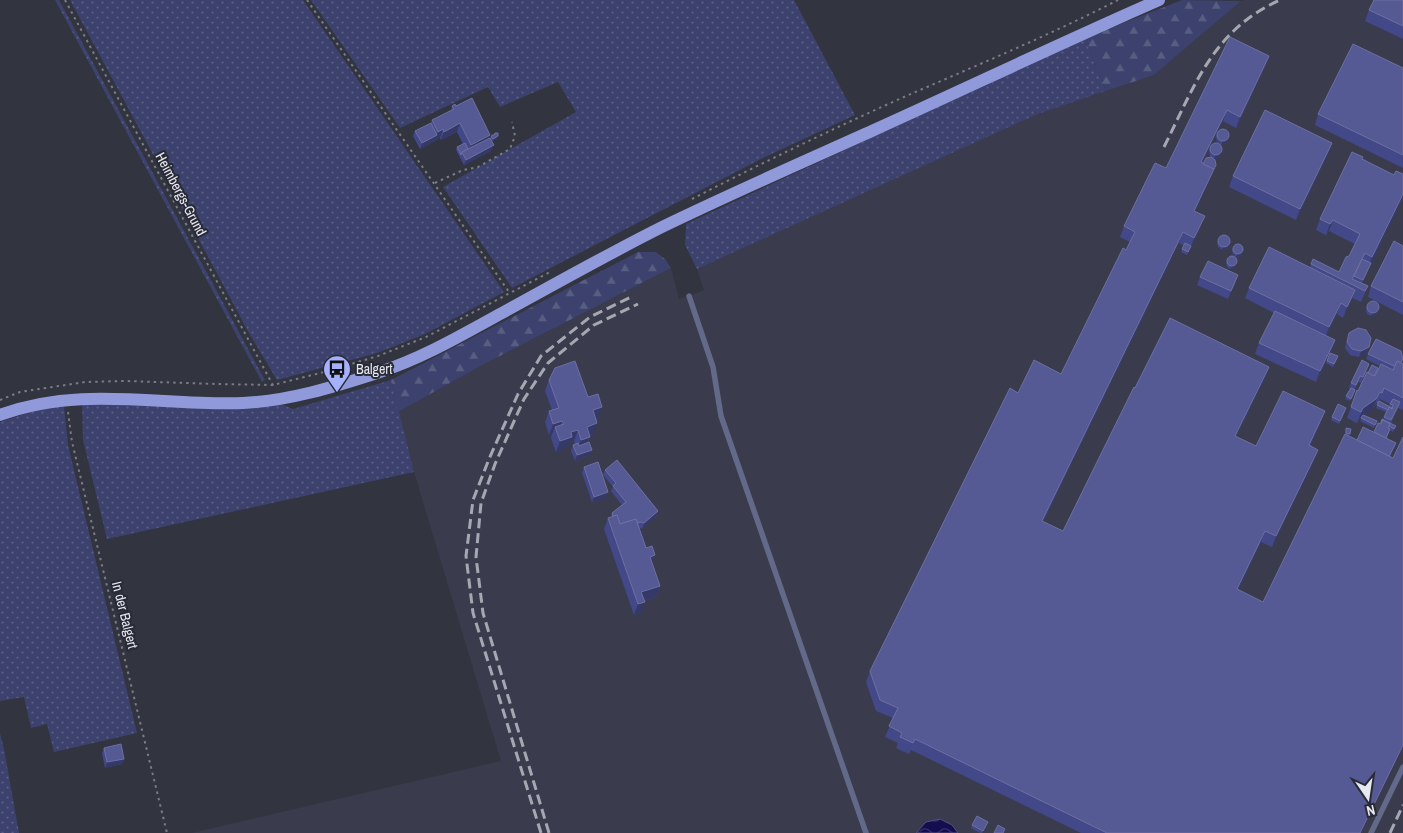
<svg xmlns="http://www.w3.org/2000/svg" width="1403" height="833" font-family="'Archivo Narrow',sans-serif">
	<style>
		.built { fill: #3a3c4e }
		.grass { fill: url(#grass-dots) }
		.forest { fill: url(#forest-firs) }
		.water { fill: url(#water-waves); stroke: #534f80 }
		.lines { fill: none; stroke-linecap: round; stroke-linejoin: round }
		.path { stroke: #797b85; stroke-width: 2; stroke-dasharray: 2.5 4; stroke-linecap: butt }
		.lane { stroke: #636989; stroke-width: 5.5 }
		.primary { stroke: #909adb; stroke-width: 12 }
		.rail { stroke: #a6a7b1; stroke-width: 3; stroke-dasharray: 10 5; stroke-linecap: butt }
		.wall { fill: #434889; fill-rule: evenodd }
		.shaded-wall { fill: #353967 }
		.building { fill: #555994; stroke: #6c70a2 }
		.labels { text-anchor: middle; stroke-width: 4; stroke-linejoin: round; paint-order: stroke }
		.street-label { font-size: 14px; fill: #e7e8f0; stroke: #282a35 }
		.poi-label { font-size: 14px; fill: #e7e8f0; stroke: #282a35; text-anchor: start }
	</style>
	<defs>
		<pattern id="grass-dots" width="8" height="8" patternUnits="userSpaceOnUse" patternTransform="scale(1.25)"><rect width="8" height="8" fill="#3c426d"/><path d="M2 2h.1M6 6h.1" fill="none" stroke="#585d82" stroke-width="1.8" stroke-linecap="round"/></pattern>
		<pattern id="forest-firs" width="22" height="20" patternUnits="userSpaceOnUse" patternTransform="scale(1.25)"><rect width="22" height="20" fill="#3c426d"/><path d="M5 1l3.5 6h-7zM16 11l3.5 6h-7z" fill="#585d82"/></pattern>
		<pattern id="water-waves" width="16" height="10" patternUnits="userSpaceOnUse" patternTransform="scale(1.25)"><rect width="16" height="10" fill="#140e50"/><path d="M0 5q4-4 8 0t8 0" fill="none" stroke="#36316a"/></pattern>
	</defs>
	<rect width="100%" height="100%" fill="#323440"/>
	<!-- built -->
	<polygon class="built" points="1244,0 1403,0 1403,833 192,833 501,761 414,472 398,412 486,363 671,268 679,299 689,296 704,290 697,269 1038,114 1154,75 1241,1"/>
	<!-- grass -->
	<g class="grass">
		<polygon points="55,0 59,0 265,380 262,382"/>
		<polygon points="70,0 303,0 504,292 425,334 377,353 277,380 249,333"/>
		<polygon points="311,0 794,0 855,115 761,159 512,288 443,187 576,112 558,82 500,107 488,87 400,128"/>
		<polygon points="1085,38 1106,91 1038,114 697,269 685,245 686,224"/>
		<polygon points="391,380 414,472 107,539 83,440 82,403 281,404 293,409"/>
		<polygon points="64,406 68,445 137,733 54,752 47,724 31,728 24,697 0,701 0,422 36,410"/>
		<polygon points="0,733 4,749 19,833 0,833"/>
	</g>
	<!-- forest -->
	<g class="forest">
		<polygon points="1182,0 1241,1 1154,75 1106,91 1085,38"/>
		<polygon points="638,252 656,252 665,259 671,268 486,363 398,412 391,380"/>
	</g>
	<!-- water -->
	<polygon class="water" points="940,819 952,825 958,833 916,833 926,822"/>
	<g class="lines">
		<!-- path -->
		<g class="path">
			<polyline points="65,0 275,389"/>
			<polyline points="307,0 509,292"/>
			<polyline points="435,183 463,170 478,167 510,149 515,136 512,122"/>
			<path d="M692 199C762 163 832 129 904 97 975 66 1048 36 1118 0"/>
			<polyline points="0,400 20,392 85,382 126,381 217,384 273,385 324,372 378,356 426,337 552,271"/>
			<polyline points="68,412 72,442 167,833"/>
		</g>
		<!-- lane -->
		<g class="lane">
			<polyline points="689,296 713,367 721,416 866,833"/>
			<polyline points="1371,833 1403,767"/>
		</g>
		<!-- primary -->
		<path class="primary" d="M0 415C79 385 161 406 243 403 288 401 334 387 377 373 421 359 462 335 502 313 555 284 608 254 662 227 732 193 803 162 874 130 969 87 1063 42 1159 0"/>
		<!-- rail -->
		<g class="rail">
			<path d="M1164 147C1195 85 1213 30 1280 0"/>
			<polyline points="541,833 473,613 466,556 473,500 489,459 518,394 541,356 590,317 633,296"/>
			<polyline points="549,833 483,613 476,557 481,503 495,464 524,399 548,363 594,325 638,304"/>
			<polyline points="1390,833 1403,805"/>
		</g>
	</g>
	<!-- wall -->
	<g class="wall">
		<polygon points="1403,0 1403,39 1365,21 1369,10"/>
		<path d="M1269 56 1265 67 1236 128 1223 121 1202 163 1215 168 1195 211 1201 227 1190 249V248L1187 255 1181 252 1184 246 1179 243 1043 522 1063 531 1135 388 1269 367 1265 378 1236 437 1256 446 1321 422 1310 446 1314 461 1272 547 1261 542 1238 590 1263 602 1345 434 1346 428 1350 434 1349 437 1357 440 1374 432 1380 424 1382 419H1383L1386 412 1376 408 1378 404 1376 403 1372 410 1364 415 1377 421 1374 428 1360 421 1362 417 1359 419 1357 423 1347 418 1357 390 1358 391 1375 376 1380 366 1366 359 1368 354 1403 364V410L1398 408 1391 423 1395 428 1393 432 1390 430 1386 438 1396 443 1390 457 1361 833H1081L911 750 909 754 896 748 898 743 885 737 893 718 876 711 866 682 870 671 1018 393 1061 374 1130 242 1120 237 1124 226 1166 168ZM1380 399 1390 404 1389 406 1379 401Z"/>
		<polygon points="1403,68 1403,168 1315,125 1318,114"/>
		<polygon points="452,106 456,106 490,139 492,135 497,139 492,141 491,141 491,151 464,165 456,150 457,147 463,144 457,132 441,140 440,138 436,140 435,141 420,149 413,136 415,131 431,123 432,120 451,111"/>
		<polygon points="1217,134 1230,136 1226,143 1221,145 1217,142 1216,137"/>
		<polygon points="1332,143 1328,154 1296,220 1229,187 1233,176"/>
		<polygon points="1210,148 1223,151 1219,158 1214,159 1210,156 1209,151"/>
		<polygon points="1362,159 1394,175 1403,174 1403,197 1362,283 1368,286 1361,302 1352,298 1343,318 1337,314 1326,336 1335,340 1331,351 1316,382 1255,354 1259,343 1274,313 1245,298 1249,288 1310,267 1313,259 1339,272 1349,256 1355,244 1329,231 1326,235 1316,230 1320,219"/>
		<polygon points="1218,240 1231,242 1227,249 1222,250 1218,247 1217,243"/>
		<polygon points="1403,246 1403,315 1368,297 1371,286"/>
		<polygon points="1233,248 1244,249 1240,256 1236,257 1233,254 1232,251"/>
		<polygon points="1227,261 1237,262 1234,268 1230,269 1227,267 1226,263"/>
		<polygon points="1200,277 1235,283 1228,299 1197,285"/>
		<polygon points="1367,306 1379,309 1376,315 1371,316 1367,314 1366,309"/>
		<polygon points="1349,333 1369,347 1367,352 1359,357 1350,355 1345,348"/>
		<polygon points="1330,353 1338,356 1333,367 1326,363"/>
		<polygon points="1369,364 1361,383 1358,382 1350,401 1345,399 1350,389 1349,388 1351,383"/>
		<polygon points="549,380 588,397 598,418 596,419 593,434 590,435 588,443 592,450 590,455 575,461 571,451 573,445 575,445 574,441 570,442 568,447 556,452 551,438 552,434 549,435 545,422 549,411 552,410 545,391"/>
		<polygon points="1346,408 1339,424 1331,420 1332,417"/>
		<polygon points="584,467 606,498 592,502 582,473"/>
		<polygon points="605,470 658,511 656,517 642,529 639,527 660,586 656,597 644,601 641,613 634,615 604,529 608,518 611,517 612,513 622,505 611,491 613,487 603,475"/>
		<polygon points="104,748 124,759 122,764 105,768 102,753"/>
		<polygon points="988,822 982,833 980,833 971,828 972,825"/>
	</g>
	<!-- shaded-wall -->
	<g class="shaded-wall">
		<polygon points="1269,56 1265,67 1236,128 1240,117"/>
		<polygon points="1227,110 1223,121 1197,173 1201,162"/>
		<polygon points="460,123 457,132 441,140 444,132"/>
		<polygon points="443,129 440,138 436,140 435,141 420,149 422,143 436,136 438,132"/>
		<polygon points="490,135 488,143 469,150 471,145"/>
		<polygon points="498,136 497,139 492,141 493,139"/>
		<polygon points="1230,136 1226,143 1221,145 1222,142"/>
		<polygon points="1332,143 1328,154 1296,220 1300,209"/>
		<polygon points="494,145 491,151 464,165 466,160"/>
		<polygon points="1223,151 1219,158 1214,159 1215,156"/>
		<polygon points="1216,165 1210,180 1190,222 1194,211"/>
		<polygon points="1403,194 1403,197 1361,285 1372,257"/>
		<polygon points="1205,216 1201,227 1190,249 1194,238"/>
		<polygon points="1333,220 1329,231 1326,235 1330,224"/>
		<polygon points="1183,232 1179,243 1038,532 1042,521"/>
		<polygon points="1231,242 1227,249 1222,250 1223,247"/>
		<polygon points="1244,249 1240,256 1236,257 1237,254"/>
		<polygon points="1237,262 1234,268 1230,269 1231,267"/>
		<polygon points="1238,275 1235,283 1228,299 1231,291"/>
		<polygon points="1355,290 1351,300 1343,318 1347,307"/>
		<polygon points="1341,303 1337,314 1325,338 1329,327"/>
		<polygon points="1379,309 1376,315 1371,316 1372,314"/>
		<polygon points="1335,340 1331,351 1316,382 1320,371"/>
		<polygon points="1369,347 1367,352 1359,357 1361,351"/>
		<polygon points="1269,367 1265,378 1231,447 1235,436"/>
		<polygon points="1380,392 1372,410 1359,419 1357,423 1363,408"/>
		<polygon points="602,407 598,418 589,421 593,410"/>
		<polygon points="1325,411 1321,422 1305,456 1309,445"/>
		<polygon points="562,421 558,432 555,427 552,434 549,435 553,424"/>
		<polygon points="597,423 593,434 583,437 587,427"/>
		<polygon points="578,430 574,441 570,442 568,447 556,452 560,441 571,432"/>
		<polygon points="590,437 586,448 577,451 581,440"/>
		<polygon points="592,450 590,455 575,461 577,455"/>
		<polygon points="1318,450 1314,461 1272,547 1276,536"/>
		<polygon points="608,492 606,498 592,502 594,497"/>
		<polygon points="658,511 656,517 642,529 644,523"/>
		<polygon points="1265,531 1261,542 1233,600 1237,589"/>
		<polygon points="655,555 651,566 650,557"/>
		<polygon points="660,586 656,597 637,603 641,592"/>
		<polygon points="645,602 641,613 634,615 638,604"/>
		<polygon points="1403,745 1403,747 1361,833 1360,833"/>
		<polygon points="124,759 122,764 105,768 107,762"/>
	</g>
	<!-- building -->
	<g class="building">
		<polygon points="1374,0 1403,0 1403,26 1369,10"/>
		<polygon points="1230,37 1269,56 1240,117 1227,110 1201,162 1214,169 1194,211 1205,216 1194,238 1183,232 1042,521 1063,531 1134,387 1135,388 1170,318 1269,367 1235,436 1256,446 1283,391 1325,411 1309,445 1318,450 1276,536 1265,531 1237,589 1263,602 1345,434 1393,458 1403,437 1403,745 1360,833 1107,833 915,739 913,743 900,737 902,733 889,726 898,708 880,700 870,671 1010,388 1018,393 1034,360 1061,374 1123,248 1126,250 1135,232 1124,226 1155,163 1166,168"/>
		<polygon points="1353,44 1403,68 1403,155 1318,114"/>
		<polygon points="472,98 490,135 471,145 460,123 444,132 443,129 438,132 432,120 454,109 452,106 455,104 456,106"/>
		<polygon points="1265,110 1332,143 1300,209 1233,176"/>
		<polygon points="431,123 437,135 422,143 415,131"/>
		<circle cx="1223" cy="135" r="6"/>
		<polygon points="495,133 498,133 498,136 493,139 491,137 492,135 494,135"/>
		<polygon points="490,138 494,145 466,160 462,152"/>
		<circle cx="1216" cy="149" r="6"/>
		<polygon points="465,143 468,149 462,152 461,155 457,147"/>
		<polygon points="1352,152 1363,157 1362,159 1394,175 1396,171 1403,174 1403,194 1372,257 1365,253 1352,279 1368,286 1365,291 1311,264 1313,259 1339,272 1346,257 1349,256 1360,234 1333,220 1330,224 1320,219"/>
		<polygon points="1211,157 1215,160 1216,165 1214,169 1203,164 1206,158"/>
		<circle cx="1224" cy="241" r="6"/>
		<polygon points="1394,241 1403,246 1403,302 1371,286"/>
		<polygon points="1185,243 1191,246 1188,252 1182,249"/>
		<circle cx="1238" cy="249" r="5"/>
		<polygon points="1269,247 1355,290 1347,307 1341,303 1329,327 1249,288"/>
		<circle cx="1232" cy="261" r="5"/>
		<polygon points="1362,259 1371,263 1363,280 1354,276"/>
		<polygon points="1208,261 1238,275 1231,291 1200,277"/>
		<circle cx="1373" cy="307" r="6"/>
		<polygon points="1275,311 1335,340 1320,371 1259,343"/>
		<polygon points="1358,328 1366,330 1371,338 1369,347 1361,351 1352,349 1347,342 1349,333"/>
		<polygon points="1376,339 1401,351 1403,359 1401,363 1397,361 1395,366 1394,366 1368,354"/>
		<polygon points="1330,353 1338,356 1334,364 1327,361"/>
		<polygon points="1362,360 1369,364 1363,377 1360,376 1356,385 1351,383"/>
		<polygon points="575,361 588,397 598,394 602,407 593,410 597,423 587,427 590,437 581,440 578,430 571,432 572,437 560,441 555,427 564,424 562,421 553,424 549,411 559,408 549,380 555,368"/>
		<polygon points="1397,361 1403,364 1403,398 1384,388 1382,393 1380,392 1376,399 1363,408 1361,412 1351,407 1357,390 1358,391 1367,372 1375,376 1381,364 1393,370"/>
		<polygon points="1372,365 1378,368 1374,376 1368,373"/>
		<polygon points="1351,388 1355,390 1351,399 1346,396"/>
		<polygon points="1393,399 1400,402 1391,420 1384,417 1389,407 1392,409 1393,405 1390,404"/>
		<polygon points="1379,401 1392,408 1392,409 1389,407 1388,410 1377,405"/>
		<polygon points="1338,404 1346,408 1340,421 1332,417"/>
		<polygon points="1363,415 1377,421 1375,425 1361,418"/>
		<polygon points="1382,419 1396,426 1394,429 1389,426 1390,424 1383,420 1381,423 1381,422"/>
		<polygon points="1383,420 1390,424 1388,428 1390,429 1386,438 1374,432 1378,423 1381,424"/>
		<polygon points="1363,427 1396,443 1389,456 1357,440"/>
		<polygon points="1346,428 1351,429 1350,434 1346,433"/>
		<polygon points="589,442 592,450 577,455 573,445 578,443 579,446"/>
		<polygon points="617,460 658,511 644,523 641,522 638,523 636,519 620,524 617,515 613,516 612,513 626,502 613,486 616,483 605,470"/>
		<polygon points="598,462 608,492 594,497 584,467"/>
		<polygon points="617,515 620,524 636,519 646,548 652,546 655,555 650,557 660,586 641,592 645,602 638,604 608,518"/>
		<polygon points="121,744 124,759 107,762 104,748"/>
		<polygon points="977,816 988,822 983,831 972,825"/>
		<polygon points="998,825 1005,829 1003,833 994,833"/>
	</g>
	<!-- icons -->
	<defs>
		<g id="bus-pin" transform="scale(1.4375)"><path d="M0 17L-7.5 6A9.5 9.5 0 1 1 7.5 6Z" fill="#a5b1fc" stroke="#282a35"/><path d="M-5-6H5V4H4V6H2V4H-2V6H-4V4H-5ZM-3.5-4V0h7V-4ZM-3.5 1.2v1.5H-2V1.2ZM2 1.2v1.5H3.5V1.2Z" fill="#111"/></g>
	</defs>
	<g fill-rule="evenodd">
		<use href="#bus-pin" x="337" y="369"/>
	</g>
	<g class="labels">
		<!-- street labels -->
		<g class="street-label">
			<text transform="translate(181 194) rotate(62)" y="5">Heimbergs-Grund</text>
			<text transform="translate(125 615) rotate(76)" y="5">In der Balgert</text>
		</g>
		<!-- poi labels -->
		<g class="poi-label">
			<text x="356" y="374">Balgert</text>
		</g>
	</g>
	<!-- north arrow -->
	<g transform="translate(1368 798) rotate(167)" stroke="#282a35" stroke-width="4" paint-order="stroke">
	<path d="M0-4L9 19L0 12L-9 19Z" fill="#e7e8f0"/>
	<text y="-8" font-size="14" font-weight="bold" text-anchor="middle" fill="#e7e8f0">N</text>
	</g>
</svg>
